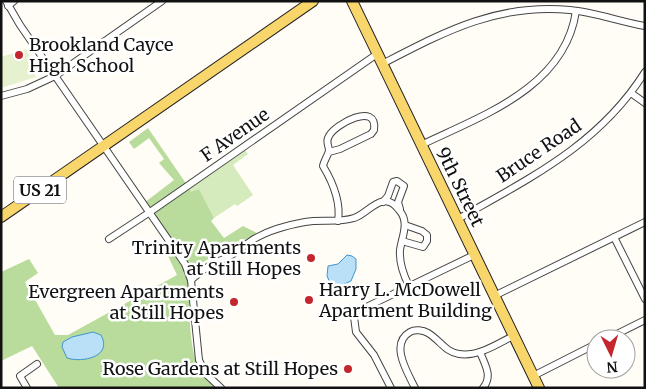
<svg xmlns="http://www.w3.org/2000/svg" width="646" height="389" font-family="Merriweather,serif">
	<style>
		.green { fill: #d5ebbd }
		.forest { fill: #b9dc9c }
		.pitch { fill: #e6f2cf }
		.water { fill: #b9e0f7; stroke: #3f96cf }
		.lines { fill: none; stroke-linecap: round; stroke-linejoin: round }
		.minor-casing { stroke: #444; stroke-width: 8 }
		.primary-casing { stroke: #222; stroke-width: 12 }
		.minor { stroke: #fff; stroke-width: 6 }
		.primary { stroke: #f9d66b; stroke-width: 10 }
		.poi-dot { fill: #c4262e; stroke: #fff; stroke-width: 2 }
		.labels { text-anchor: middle; stroke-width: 5; stroke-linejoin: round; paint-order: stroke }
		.shield { fill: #fff; stroke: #585858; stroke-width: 1 }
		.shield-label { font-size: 16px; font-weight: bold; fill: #111 }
		.poi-label { font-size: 18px; fill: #111; stroke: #fff; text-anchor: end }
		.street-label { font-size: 18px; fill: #111; stroke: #fff }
	</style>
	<rect width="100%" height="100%" fill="#fffdf5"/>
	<!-- green -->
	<polygon class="green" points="243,147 248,154 233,165 253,195 237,206 235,204 214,218 199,189 191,193 187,186"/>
	<!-- forest -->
	<g class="forest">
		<polygon points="148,128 185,182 191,192 199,189 214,218 211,221 224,238 243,226 257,233 201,263 190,275 144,203 174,180 159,163 164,159 149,138 134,149 129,142"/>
		<path d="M173 254 187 273 189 282C189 301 189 346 197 363 202 373 209 380 216 388H59L32 346 1 361V272L29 259 38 273 25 282 55 335H68L177 275 168 256Z"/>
	</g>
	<!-- pitch -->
	<polygon class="pitch" points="27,49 36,77 1,88 1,57"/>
	<!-- water -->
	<g class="water">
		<polygon points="347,255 352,256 356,259 356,269 351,281 340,286 330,283 327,276 328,266 338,264"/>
		<path d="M93 332 101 335C113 357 82 363 67 358L62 347 63 342 72 337Z"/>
	</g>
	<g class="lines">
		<!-- minor casing -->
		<g class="minor-casing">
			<g id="minor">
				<polyline points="6,1 20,25 185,264 191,280 199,360 206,374 221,388"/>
				<polyline points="8,6 14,1"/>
				<path d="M382 64C444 32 497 3 570 10 594 12 621 22 645 26"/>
				<polyline points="631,93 645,103"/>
				<polyline points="1,96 27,89 55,76 162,1"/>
				<path d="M421 145C481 116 565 88 576 11"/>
				<path d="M329 152 340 149 371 134 374 130C378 101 335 124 329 136 325 142 329 145 329 151 328 155 324 161 323 166 332 181 341 202 338 221"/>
				<polyline points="383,202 388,196 393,182 397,181 404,186 398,202 400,209"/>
				<path d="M458 219C530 178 599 145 645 72"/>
				<polyline points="614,237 645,299"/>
				<polyline points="109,239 150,212 377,54"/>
				<polyline points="402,241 423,247 427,241 427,235 422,231 405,225"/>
				<path d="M191 280C197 275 203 270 209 266 215 262 223 260 230 256 238 251 246 244 254 239 269 230 288 225 305 222 321 219 338 223 354 218 368 214 383 188 399 210 410 222 402 236 400 250 399 263 403 274 409 286"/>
				<polyline points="494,296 645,222"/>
				<polyline points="607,339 645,320"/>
				<path d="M480 352C485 365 493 376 483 388"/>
				<polyline points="533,376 596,344"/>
				<polyline points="27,388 20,376 37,364"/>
				<polyline points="391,388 374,355 356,332 354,317 356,312 474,255"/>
				<path d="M415 388C408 373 389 344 410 332 415 329 423 330 428 333 440 340 445 352 459 354 478 357 497 344 513 336"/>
			</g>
		</g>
		<!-- primary casing -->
		<g class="primary-casing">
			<g id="primary">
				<polyline points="352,1 539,388"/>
				<polyline points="1,217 313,1"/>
			</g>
		</g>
		<!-- minor -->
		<use href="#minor" class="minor"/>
		<!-- primary -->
		<use href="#primary" class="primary"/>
	</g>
	<!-- markers -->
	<g class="poi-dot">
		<circle cx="19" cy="55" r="5"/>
		<circle cx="311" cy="258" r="5"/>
		<circle cx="309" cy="300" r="5"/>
		<circle cx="234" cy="302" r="5"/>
		<circle cx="348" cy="369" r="5"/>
	</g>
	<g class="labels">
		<!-- shield labels -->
		<rect class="shield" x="14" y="176.5" width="52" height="27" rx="4"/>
		<g class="shield-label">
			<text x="40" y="196">US 21</text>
		</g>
		<!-- poi labels -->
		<g class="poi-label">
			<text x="29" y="51" text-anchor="start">Brookland Cayce<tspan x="29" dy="21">High School</tspan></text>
			<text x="301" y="254">Trinity Apartments<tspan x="301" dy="21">at Still Hopes</tspan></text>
			<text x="319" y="296" text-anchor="start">Harry L. McDowell<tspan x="319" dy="21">Apartment Building</tspan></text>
			<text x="224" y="298">Evergreen Apartments<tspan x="224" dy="21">at Still Hopes</tspan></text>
			<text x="338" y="375">Rose Gardens at Still Hopes</text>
		</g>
		<!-- street labels -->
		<g class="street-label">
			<text transform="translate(235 135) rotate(-35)" y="6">F Avenue</text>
			<text transform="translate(539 151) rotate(-34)" y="6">Bruce Road</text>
			<text transform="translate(460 187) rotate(64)" y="6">9th Street</text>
		</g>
	</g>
	<!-- border -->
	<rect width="646" height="389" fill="none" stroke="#111111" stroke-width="5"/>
	<!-- north arrow -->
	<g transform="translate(611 354) rotate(175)"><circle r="24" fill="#ffffff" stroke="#a0a0a0"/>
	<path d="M0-4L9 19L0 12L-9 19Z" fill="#c4262e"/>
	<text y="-8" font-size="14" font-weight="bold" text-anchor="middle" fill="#111111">N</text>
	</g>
</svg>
